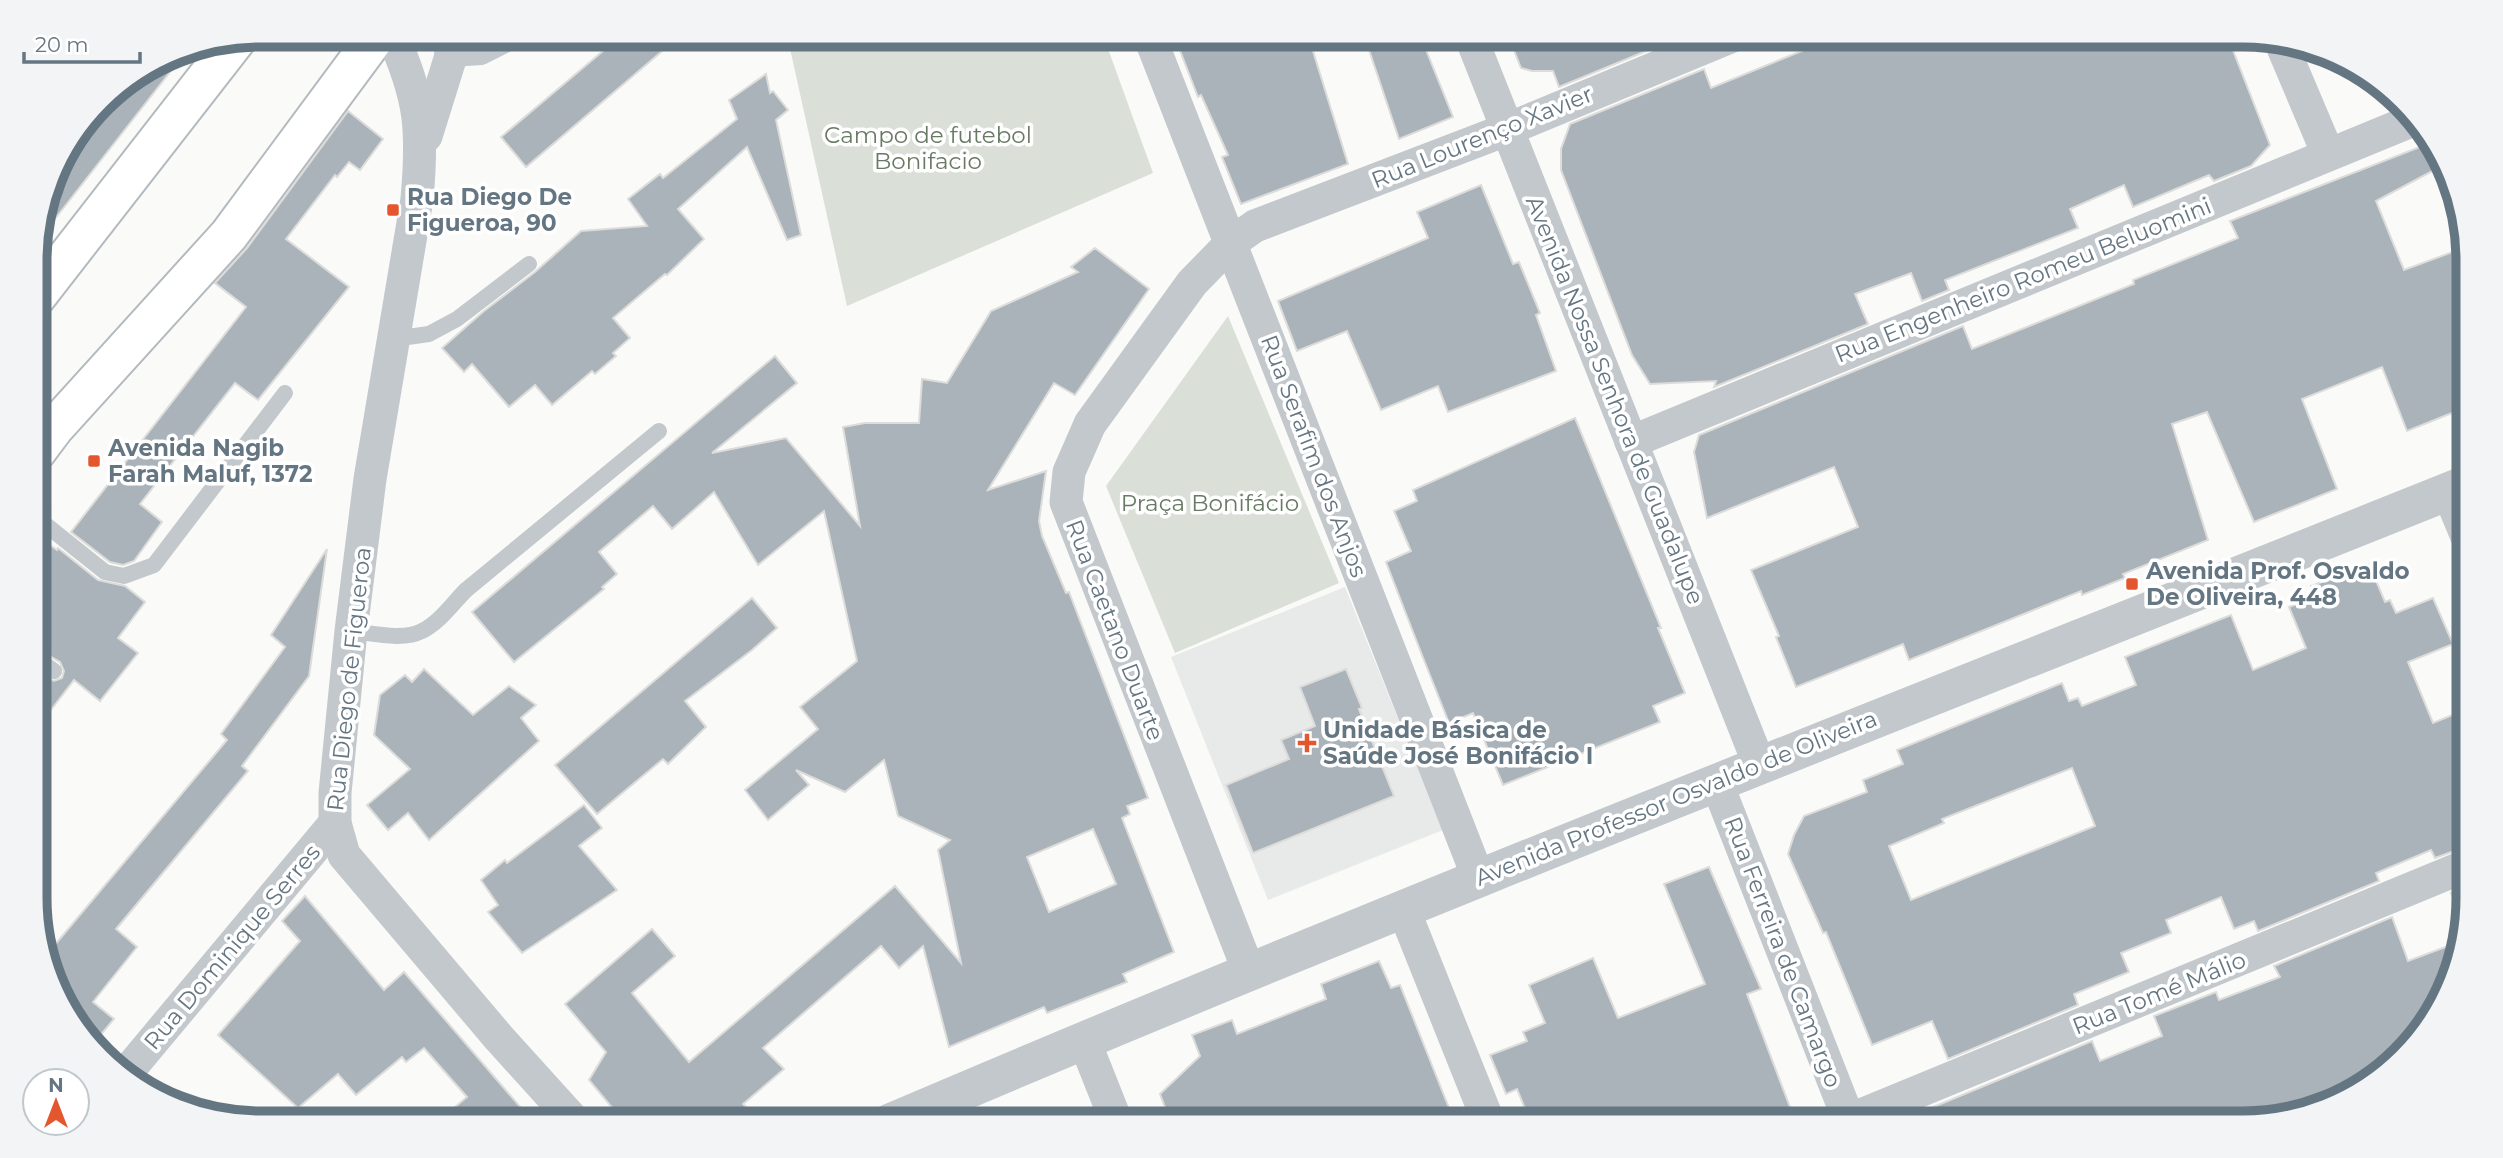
<svg xmlns="http://www.w3.org/2000/svg" width="2503" height="1158" font-family="Montserrat,sans-serif">
	<style>
		.built { fill: #e8e9e9 }
		.green { fill: #dadfd7 }
		.building { fill: #aab3b9; stroke: #dcdcda; stroke-width: 2; fill-rule: evenodd }
		.lines { fill: none; stroke-linecap: round; stroke-linejoin: round }
		.secondary-casing { stroke: #b3babf; stroke-width: 42 }
		.service { stroke: #c3c8cc; stroke-width: 16 }
		.minor { stroke: #c3c8cc; stroke-width: 33 }
		.tertiary { stroke: #c3c8cc; stroke-width: 38 }
		.secondary { stroke: #fff; stroke-width: 38 }
		.poi-dot { fill: #e4572e; stroke: #fff; stroke-width: 2.5 }
		.labels { text-anchor: middle; stroke-width: 7; stroke-linejoin: round; paint-order: stroke }
		.park-label { font-size: 23px; fill: #687a64; stroke: #fff }
		.street-label { font-size: 23px; fill: #657683; stroke: #fff }
		.poi-label { font-size: 23px; font-weight: bold; fill: #657683; stroke: #fff; text-anchor: start }
		.rim { fill: none; stroke: #657683; stroke-width: 9 }
	</style>
	<rect width="100%" height="100%" fill="#fafaf8"/>
	<!-- built -->
	<polygon class="built" points="1345,587 1443,830 1268,900 1171,657"/>
	<!-- green -->
	<g class="green">
		<polygon points="787,35 1103,35 1153,173 847,306"/>
		<polygon points="1228,316 1339,583 1175,653 1106,486"/>
	</g>
	<!-- building -->
	<g class="building">
		<polygon points="622,35 681,35 526,167 501,137"/>
		<polygon points="1174,35 1308,35 1348,164 1241,204 1222,157 1228,155 1201,95 1198,97"/>
		<polygon points="1364,35 1420,35 1453,117 1399,139"/>
		<polygon points="1508,35 1685,35 1559,87 1553,71 1532,71 1521,68"/>
		<polygon points="1841,35 2227,35 2270,145 2251,166 2214,181 2209,175 2133,207 2124,185 2070,209 2078,228 1945,280 1949,290 1922,301 1911,273 1855,294 1868,324 1714,387 1716,381 1650,384 1632,355 1561,170 1561,149 1570,124 1704,69 1711,88"/>
		<polygon points="188,49 36,243 58,160 111,91 174,52"/>
		<polygon points="766,74 770,93 773,91 788,110 776,120 801,235 787,240 747,147 678,209 704,239 667,275 665,274 613,318 630,338 613,353 616,356 595,374 592,371 552,405 535,385 509,407 472,364 464,372 442,348 484,311 535,272 581,231 647,226 628,199 660,174 663,178 737,119 729,100"/>
		<polygon points="348,111 383,139 360,170 349,162 337,177 335,175 286,239 349,287 258,400 235,383 140,504 162,522 134,561 123,565 110,562 71,532 246,307 215,283 247,248"/>
		<polygon points="2430,143 2440,167 2376,201 2404,270 2466,247 2467,407 2407,431 2382,367 2302,399 2337,489 2254,522 2207,412 2172,424 2208,540 2123,574 2125,578 2082,595 2081,591 1909,660 1903,644 1796,687 1776,637 1779,636 1751,570 1858,527 1834,467 1707,518 1694,452 1699,435 1963,326 1972,349 2134,284 2133,280 2238,238 2230,221"/>
		<polygon points="1481,185 1513,264 1519,262 1540,313 1536,315 1556,371 1448,412 1438,386 1381,410 1347,331 1297,351 1278,301 1428,238 1417,212"/>
		<path d="M1095 248 1149 289 1075 395 1054 383 988 490 1046 471 1039 521 1042 536 1066 593 1069 592 1148 798 1127 806 1130 814 1122 818 1174 952 1123 974 1127 982 1047 1013 1044 1007 949 1047 923 946 899 968 881 946 763 1048 784 1069 743 1104 762 1123H625L589 1080 606 1052 565 1004 652 929 675 956 632 993 689 1062 895 886 961 963 938 850 950 840 898 816 884 760 845 792 796 770 809 785 768 820 745 790 818 729 800 707 857 661 824 511 758 565 714 492 672 529 653 506 599 552 617 574 602 587 604 589 514 662 472 612 775 356 797 383 712 453 786 438 860 526 843 427 865 423H919L922 379 947 383 991 311 1078 272 1071 267ZM1093 829 1116 884 1049 912 1027 857Z"/>
		<polygon points="1575,418 1661,628 1658,628 1685,693 1653,706 1660,722 1503,785 1473,713 1449,723 1422,655 1386,562 1411,551 1394,511 1417,501 1413,490"/>
		<polygon points="36,535 57,550 58,548 98,580 125,586 145,602 118,638 138,653 100,701 74,680 37,728 36,671 54,681 62,678 64,671 60,662 36,648"/>
		<polygon points="327,549 309,676 242,766 248,771 116,929 137,947 93,1002 114,1019 93,1044 81,1035 48,953 227,740 221,734 285,647 271,635"/>
		<path d="M2369 564 2385 602 2390 600 2396 613 2433 598 2453 644 2408 662 2433 723 2467 709 2468 846 2435 858 2431 850 2376 873 2379 881 2258 931 2254 921 2234 929 2221 897 2166 920 2171 933 2121 953 2129 972 2074 994 2078 1005 1948 1059 1932 1021 1872 1045 1826 932 1823 933 1788 854 1794 835 1804 816 1867 792 1863 780 1903 764 1897 750 2062 683 2069 701 2078 698 2082 706 2136 685 2125 657 2231 615 2253 670 2306 648 2289 607 2316 596 2311 586ZM2072 768 2095 826 1911 900 1889 846 1944 823 1942 819Z"/>
		<polygon points="752,598 777,628 752,650 685,701 706,727 668,764 663,759 597,814 555,765"/>
		<polygon points="424,669 473,715 509,686 536,705 521,718 539,741 429,840 408,813 388,830 367,805 410,769 374,735 380,695 405,675 412,682"/>
		<polygon points="1346,669 1362,708 1359,709 1394,796 1253,853 1226,785 1289,759 1281,740 1315,726 1300,687"/>
		<polygon points="584,805 602,828 579,846 617,890 522,953 488,912 498,905 481,880 505,860 507,863"/>
		<polygon points="1709,867 1761,989 1747,994 1796,1123 1531,1123 1517,1089 1506,1094 1490,1055 1527,1041 1523,1032 1545,1023 1529,985 1593,958 1618,1018 1705,984 1664,884"/>
		<polygon points="2468,886 2468,898 2464,921 2451,893"/>
		<polygon points="305,896 384,990 404,972 534,1123 436,1123 467,1097 424,1048 406,1062 402,1057 356,1095 338,1074 298,1108 218,1035 300,941 282,921"/>
		<polygon points="2392,917 2408,961 2459,942 2451,984 2412,1046 2368,1085 2257,1123 1895,1123 2092,1041 2100,1061 2162,1036 2154,1016 2216,992 2219,1000 2280,977 2274,966"/>
		<polygon points="1379,961 1391,988 1400,985 1455,1123 1171,1123 1160,1094 1200,1056 1192,1035 1232,1020 1237,1034 1326,999 1321,984"/>
	</g>
	<g class="lines">
		<!-- secondary casing -->
		<g class="secondary-casing">
			<g id="secondary">
				<polyline points="36,297 236,40"/>
				<polyline points="36,452 54,428 229,235 377,35"/>
			</g>
		</g>
		<!-- service -->
		<g class="service">
			<polyline points="450,59 482,57 525,35"/>
			<polyline points="393,339 429,334 457,319 529,264"/>
			<polyline points="36,517 105,572 124,576 154,565 285,393"/>
			<path d="M351 631C372 633 403 641 422 631 439 623 453 603 466 590L659 431"/>
			<polyline points="36,658 54,671"/>
		</g>
		<!-- minor -->
		<g class="minor">
			<path d="M392 35C421 98 423 131 417 199L370 479 351 631 335 793V823L344 855 499 1038 576 1123"/>
			<polyline points="1149,35 1478,877"/>
			<polyline points="1470,35 1759,764"/>
			<polyline points="2281,43 2328,154"/>
			<polyline points="426,136 450,59 453,35"/>
			<polyline points="1631,442 2416,119"/>
			<polyline points="2448,491 2467,537"/>
			<polyline points="1716,781 1850,1123"/>
			<polyline points="1403,908 1489,1123"/>
			<polyline points="1249,972 1066,502 1069,472 1090,424 1192,283 1232,242 1255,226 1508,129 1735,35"/>
			<polyline points="1084,1040 1117,1123"/>
			<polyline points="128,1071 335,823"/>
			<polyline points="1849,1120 2468,865"/>
		</g>
		<!-- tertiary -->
		<path class="tertiary" d="M889 1123C1411 900 1940 695 2467 484"/>
		<!-- secondary -->
		<use href="#secondary" class="secondary"/>
	</g>
	<!-- markers -->
	<g class="poi-dot">
		<rect x="386" y="203" width="14" height="14" rx="3.5"/>
		<rect x="87" y="454" width="14" height="14" rx="3.5"/>
		<rect x="2125" y="577" width="14" height="14" rx="3.5"/>
		<path d="M1303.5 732.5h7v7h7v7h-7v7h-7v-7h-7v-7h7z"/>
	</g>
	<g class="labels">
		<!-- park labels -->
		<g class="park-label">
			<text x="928" y="143">Campo de futebol<tspan x="928" dy="26">Bonifacio</tspan></text>
			<text x="1210" y="511">Praça Bonifácio</text>
		</g>
		<!-- street labels -->
		<g class="street-label">
			<text transform="translate(1482 137) rotate(-22)" y="8">Rua Lourenço Xavier</text>
			<text transform="translate(2023 280) rotate(-22)" y="8">Rua Engenheiro Romeu Beluomini</text>
			<text transform="translate(1615 400) rotate(68)" y="8">Avenida Nossa Senhora de Guadalupe</text>
			<text transform="translate(1314 456) rotate(69)" y="8">Rua Serafim dos Anjos</text>
			<text transform="translate(1115 630) rotate(69)" y="8">Rua Caetano Duarte</text>
			<text transform="translate(349 679) rotate(-84)" y="8">Rua Diego de Figueroa</text>
			<text transform="translate(1676 798) rotate(-22)" y="8">Avenida Professor Osvaldo de Oliveira</text>
			<text transform="translate(232 947) rotate(-50)" y="8">Rua Dominique Serres</text>
			<text transform="translate(1783 952) rotate(69)" y="8">Rua Ferreira de Camargo</text>
			<text transform="translate(2159 993) rotate(-22)" y="8">Rua Tomé Málio</text>
		</g>
		<!-- poi labels -->
		<g class="poi-label">
			<text x="407" y="205">Rua Diego De<tspan x="407" dy="26">Figueroa, 90</tspan></text>
			<text x="108" y="456">Avenida Nagib<tspan x="108" dy="26">Farah Maluf, 1372</tspan></text>
			<text x="2146" y="579">Avenida Prof. Osvaldo<tspan x="2146" dy="26">De Oliveira, 448</tspan></text>
			<text x="1323" y="738">Unidade Básica de<tspan x="1323" dy="26">Saúde José Bonifácio I</tspan></text>
		</g>
	</g>
	<!-- crop -->
	<path d="M0 0H2503V1158H0ZM260 47H2243A213 213 0 0 1 2456 260V898A213 213 0 0 1 2243 1111H260A213 213 0 0 1 47 898V260A213 213 0 0 1 260 47Z" fill="#f3f4f5" fill-rule="evenodd"/>
	<path class="rim" d="M260 47H2243A213 213 0 0 1 2456 260V898A213 213 0 0 1 2243 1111H260A213 213 0 0 1 47 898V260A213 213 0 0 1 260 47Z"/>
	<!-- north arrow -->
	<g transform="translate(56 1102)"><circle r="33" fill="#ffffff" stroke="#c1c8cd" stroke-width="2"/>
	<path d="M0-5L12 26L0 18L-12 26Z" fill="#e4572e"/>
	<text y="-10" font-size="19" font-weight="bold" text-anchor="middle" fill="#657683">N</text>
	</g>
	<!-- scale -->
	<path d="M24 52v10h116v-10" fill="none" stroke="#657683" stroke-width="3.5"/>
	<text x="35" y="52" font-size="21" fill="#657683" stroke="#ffffff" stroke-width="5" paint-order="stroke">20 m</text>
</svg>
